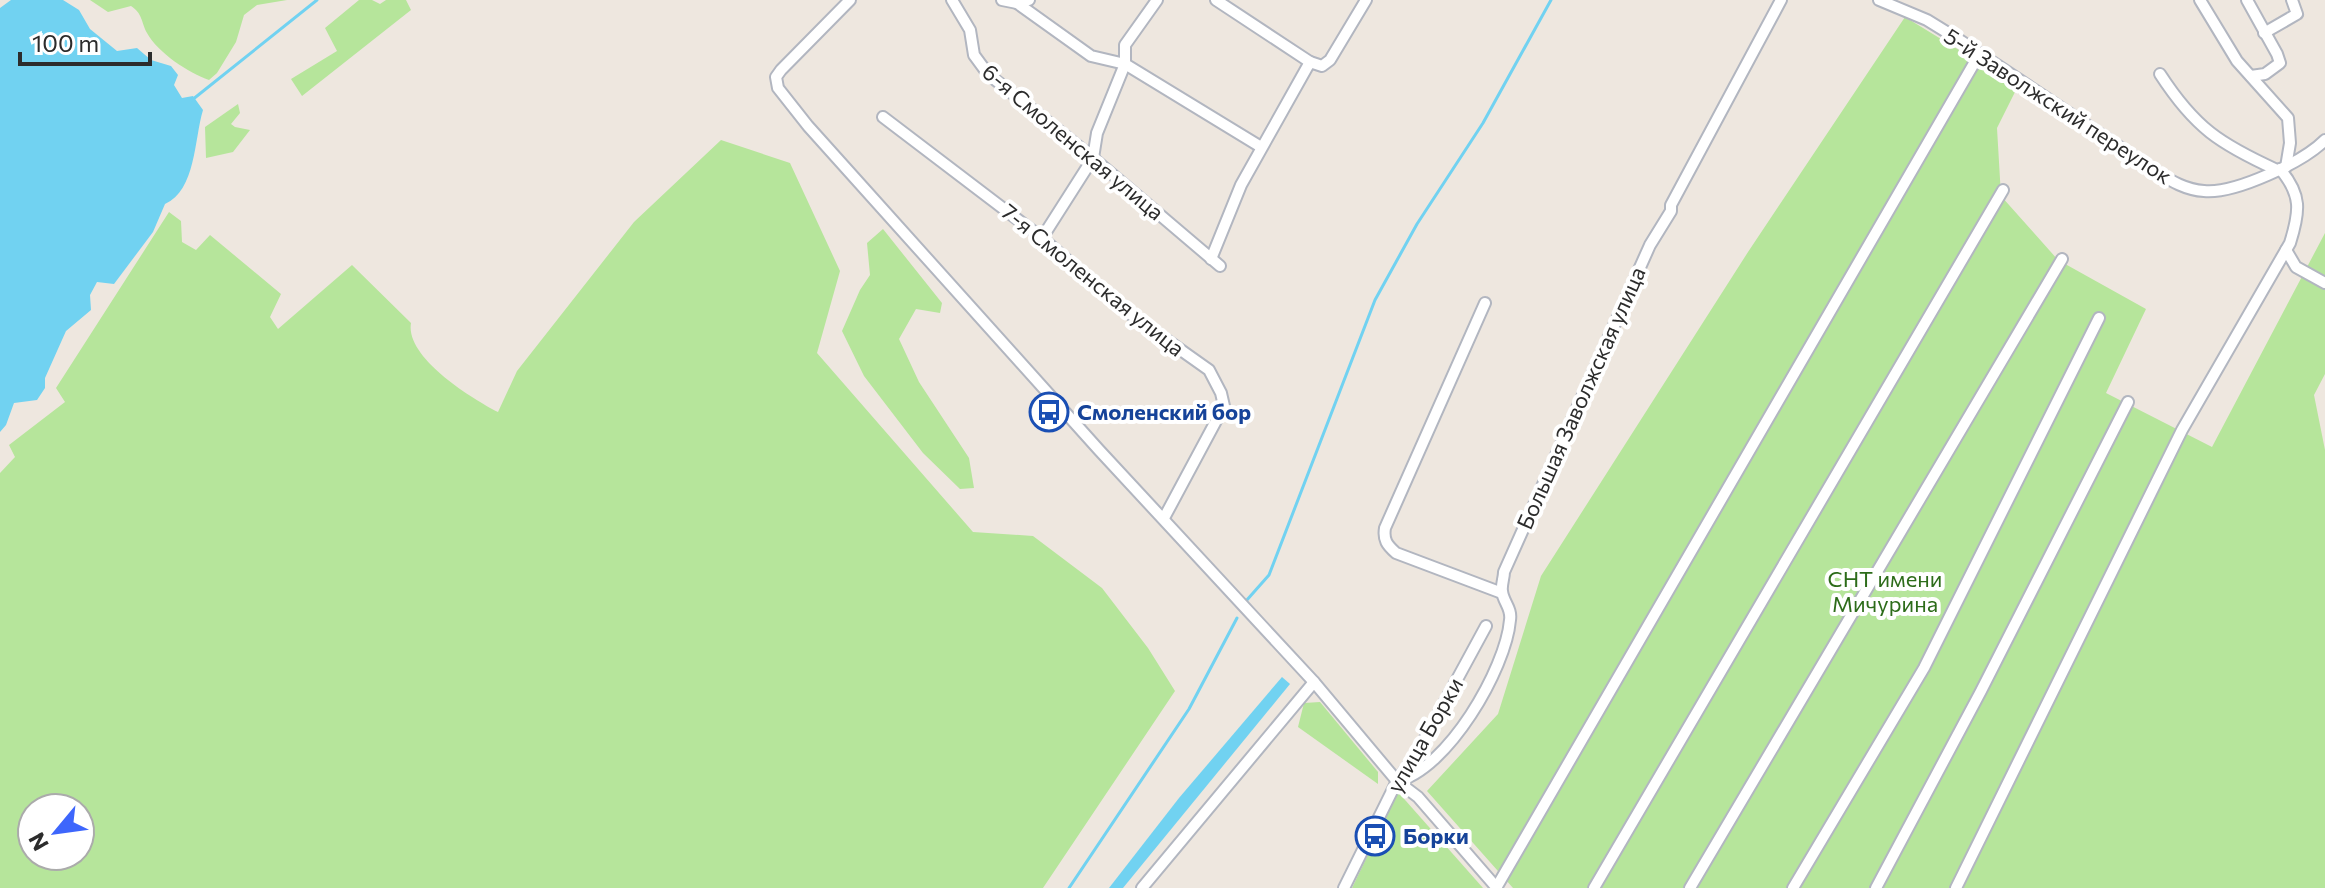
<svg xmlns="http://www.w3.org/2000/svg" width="2325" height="888" font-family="Commissioner,sans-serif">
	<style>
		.green { fill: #b6e59b; fill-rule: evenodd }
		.water { fill: #71d2f1 }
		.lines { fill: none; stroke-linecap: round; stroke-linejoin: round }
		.stream { stroke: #71d2f1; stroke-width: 3 }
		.minor-casing { stroke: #b2b6c0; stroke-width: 14 }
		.minor { stroke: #fff; stroke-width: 10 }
		.labels { text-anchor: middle; stroke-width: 8; stroke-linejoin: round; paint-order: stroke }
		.street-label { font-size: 22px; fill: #2c2c2c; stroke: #fff }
		.transit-label { font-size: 22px; font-weight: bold; fill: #164399; stroke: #fff; text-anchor: start }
		.park-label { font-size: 22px; fill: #2d6c1a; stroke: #fff }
	</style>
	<rect width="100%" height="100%" fill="#eee7df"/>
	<!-- green -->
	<g class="green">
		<path d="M90 0H287L257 5 244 15 236 42 217 73 209 80C189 73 158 53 147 33 141 22 143 14 131 6L108 12Z"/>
		<polygon points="359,0 372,0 380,4 386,0 406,0 411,10 302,96 291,79 337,51 325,28"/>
		<polygon points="1905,17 2018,86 1997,128 2001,196 2058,260 2146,309 2106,393 2212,447 2325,233 2325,374 2314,395 2325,450 2325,888 1513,888 1427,791 1498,714 1541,576 1748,252"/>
		<polygon points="238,104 240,113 231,124 235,127 250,130 233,152 206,158 205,127"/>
		<path d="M721 140 790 163 840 271 817 353 973 532 1033 536 1102 588 1148 648 1175 691 1043 888H0V473L15 457 9 445 65 402 56 388 169 212 181 221 182 242 196 250 210 235 281 294 270 317 278 329 352 265 411 323C405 357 471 398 498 412L517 371 634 222ZM32 808H80V856H32Z"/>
		<polygon points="883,229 942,303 940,313 916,309 899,339 919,382 969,458 974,488 960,489 923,453 864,376 842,331 860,290 870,275 867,243"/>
		<polygon points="1320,702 1378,772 1378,784 1298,727 1304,703"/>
		<polygon points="1398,792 1483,888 1352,888"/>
	</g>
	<!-- water -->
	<g class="water">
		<path d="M11 0H63L79 10 90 29 117 51 137 48 151 60 171 66 178 75 174 85 182 98 193 96 203 110C194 140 196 190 165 204L153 232 114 284 97 282 90 295 91 310 66 331 45 378V388L37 400 14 403 6 425 0 432V8Z"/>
		<polygon points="1282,677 1290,684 1123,888 1109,888 1179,798"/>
	</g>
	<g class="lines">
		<!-- stream -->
		<g class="stream">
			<polyline points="192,100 317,0"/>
			<polyline points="1246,601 1269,575 1375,300 1417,224 1483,123 1551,0"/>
			<polyline points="1069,888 1189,709 1237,618"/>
		</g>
		<!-- minor casing -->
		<g class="minor-casing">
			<g id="minor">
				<polyline points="850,0 781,70 776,77 778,88 808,126 1099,450 1314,682 1397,781 1418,797 1497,888"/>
				<polyline points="952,0 970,30 974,55 988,74 1093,158 1220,266"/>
				<polyline points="1002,0 1017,3 1029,0"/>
				<polyline points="1216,0 1310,62"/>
				<path d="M1879 0 1927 20 1961 41 2157 172C2171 181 2186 190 2204 191 2235 194 2303 162 2325 140"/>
				<polyline points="2200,0 2237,61 2288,118 2290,143 2286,167"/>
				<polyline points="2247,0 2277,54 2280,63 2265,74 2251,76"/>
				<polyline points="1017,3 1091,56 1125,64 1261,147"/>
				<polyline points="2264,33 2297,14 2292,0"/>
				<path d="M2160 74C2195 128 2220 144 2277 170"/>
				<polyline points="883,117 1042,238 1123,309 1209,370 1221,393 1224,406 1164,518"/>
				<polyline points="1042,238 1093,158 1097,133 1125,64 1125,45 1157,0"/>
				<polyline points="2286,250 2296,267 2325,283"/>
				<polyline points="1211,259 1241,185 1310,62 1322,66 1330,60 1366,0"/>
				<path d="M1485 303 1385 528C1383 540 1387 545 1396 553L1502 593"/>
				<path d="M1397 781C1447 770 1506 669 1510 620 1512 608 1503 602 1502 591 1501 585 1504 578 1504 572L1650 245 1671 211V205L1781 0"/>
				<polyline points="1142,888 1314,682"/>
				<polyline points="1344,888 1397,781 1416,755 1486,626"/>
				<polyline points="1496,888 1980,53"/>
				<polyline points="1594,888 2003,190"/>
				<polyline points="1690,888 2062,259"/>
				<polyline points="1793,888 1924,668 2099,318"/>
				<polyline points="1876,888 1981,691 2128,402"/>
				<path d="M1956 888 2182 430 2290 243C2300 211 2302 195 2280 169"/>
			</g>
		</g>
		<!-- minor -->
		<use href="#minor" class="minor"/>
	</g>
	<!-- icons -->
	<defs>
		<g id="bus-ring" transform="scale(2)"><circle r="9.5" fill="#fff" stroke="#1a4fb4" stroke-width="1.5"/><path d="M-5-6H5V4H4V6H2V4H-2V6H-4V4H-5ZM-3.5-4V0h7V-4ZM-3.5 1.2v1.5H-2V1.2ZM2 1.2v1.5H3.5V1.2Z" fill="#1a4fb4"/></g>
	</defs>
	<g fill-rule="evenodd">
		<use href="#bus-ring" x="1049" y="412"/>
		<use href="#bus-ring" x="1375" y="836"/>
	</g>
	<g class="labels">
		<!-- street labels -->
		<g class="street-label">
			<text transform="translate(2058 106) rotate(33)" y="8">5-й Заволжский переулок</text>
			<text transform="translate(1073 142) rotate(40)" y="8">6-я Смоленская улица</text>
			<text transform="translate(1093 280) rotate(39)" y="8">7-я Смоленская улица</text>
			<text transform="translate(1581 398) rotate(-66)" y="8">Большая Заволжская улица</text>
			<text transform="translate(1425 735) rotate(-60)" y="8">улица Борки</text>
		</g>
		<!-- transit labels -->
		<g class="transit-label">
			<text x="1077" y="420">Смоленский бор</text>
			<text x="1403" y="844">Борки</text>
		</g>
		<!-- park labels -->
		<g class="park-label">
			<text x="1885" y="587">СНТ имени<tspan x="1885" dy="25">Мичурина</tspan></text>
		</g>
	</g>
	<!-- north arrow -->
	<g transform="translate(56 832) rotate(241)"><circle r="38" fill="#ffffff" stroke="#ababab" stroke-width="2"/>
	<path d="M0-6L14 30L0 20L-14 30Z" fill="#3e66fc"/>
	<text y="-12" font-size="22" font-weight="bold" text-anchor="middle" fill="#2c2c2c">N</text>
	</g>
	<!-- scale -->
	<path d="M20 52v12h130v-12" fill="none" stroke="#2c2c2c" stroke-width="4"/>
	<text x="32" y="52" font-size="24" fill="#2c2c2c" stroke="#ffffff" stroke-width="6" paint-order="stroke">100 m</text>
</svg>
